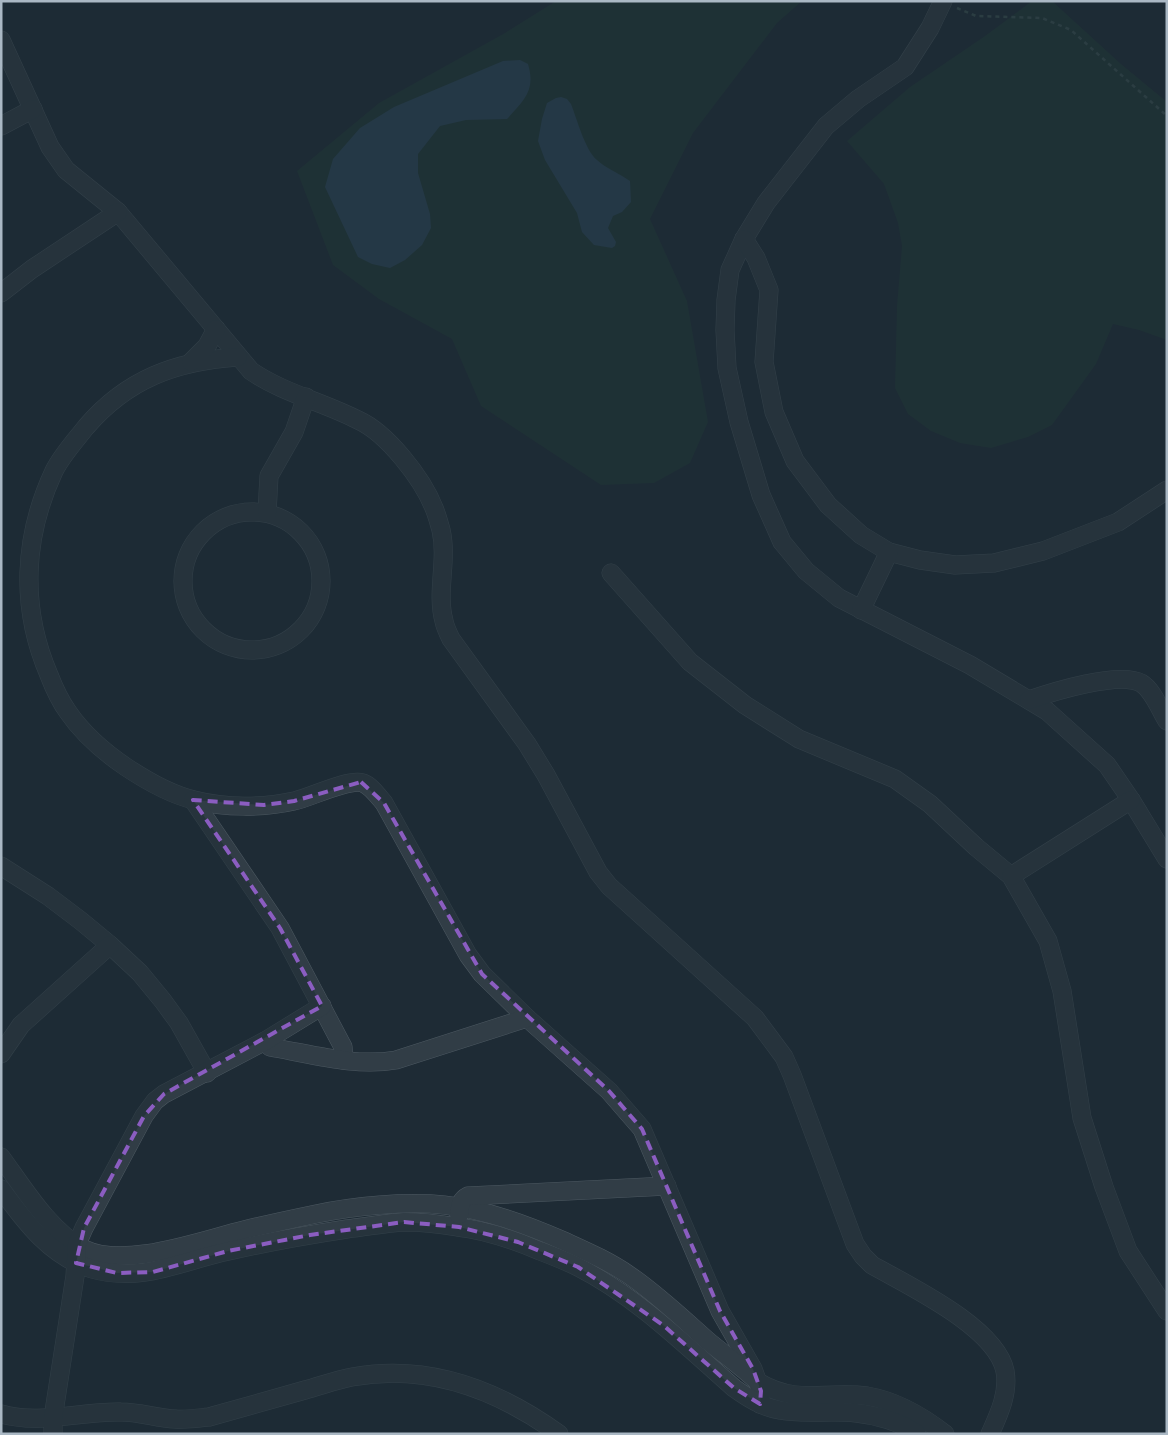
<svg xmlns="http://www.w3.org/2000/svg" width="1168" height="1435" font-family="'Source Sans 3',sans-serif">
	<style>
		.green { fill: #203837 }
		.water { fill: #2e485b }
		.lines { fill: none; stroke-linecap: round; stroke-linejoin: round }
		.street-casing { stroke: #4c5861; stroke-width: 19 }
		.path { stroke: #3d5353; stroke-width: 2.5; stroke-dasharray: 4 4; stroke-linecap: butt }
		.street { stroke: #313d46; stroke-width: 18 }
		.marked { fill: none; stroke: #8b5dc1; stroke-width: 4; stroke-dasharray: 10 6; stroke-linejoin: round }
	</style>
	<rect width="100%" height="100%" fill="#1e2b35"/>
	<!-- green -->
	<g class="green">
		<polygon points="556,1 802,1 777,23 693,133 650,219 687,301 708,422 690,463 654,483 601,485 481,406 452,339 379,299 333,265 297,171 379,103 505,33"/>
		<polygon points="1032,1 1052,1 1121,64 1167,102 1167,340 1139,330 1113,324 1096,364 1052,425 1028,437 991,448 960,443 931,431 908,414 895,388 897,306 902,246 898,223 884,184 847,141 910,87 985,36"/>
	</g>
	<!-- water -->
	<g class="water">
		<path d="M520 60 528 64C536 91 524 100 507 119L466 120 440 126 418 154V173L430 214 431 228 422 245 405 260 390 268 372 264 358 257 325 187 333 159 360 128 394 107 503 61Z"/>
		<path d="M561 97 567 99 571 104C577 119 585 150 597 160 605 168 619 173 630 181L631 202 622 212 613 216 608 228 616 242 615 246 612 248 594 245 582 232 577 213 545 160 538 141 542 119 547 103 556 98Z"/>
	</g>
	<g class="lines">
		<!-- street casing -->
		<g class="street-casing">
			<g id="street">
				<polyline points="943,1 930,28 905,67 858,99 826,126 766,203 744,239 730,270 726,300 725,330 727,368 739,422 761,495 782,542 806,571 839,598 970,665 1047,711 1107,765 1131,800 1167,859"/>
				<path d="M1 40 50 147 66 170 118 212 251 371C283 393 323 402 358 420 387 433 422 478 434 508 437 515 439 523 441 530 448 560 436 592 444 621 445 627 448 633 451 639L527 744 546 775 598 872 609 886 755 1018 784 1057 792 1075 855 1244 863 1256 872 1265C909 1286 996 1327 1005 1371 1009 1393 999 1414 990 1434"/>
				<polyline points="1,126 33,109"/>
				<polyline points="744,239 756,258 769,290 764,362 774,412 795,461 828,505 861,535 889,552 920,560 955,565 994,563 1043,551 1118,522 1167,490"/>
				<polyline points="1,293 32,269 118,212"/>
				<path d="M238 357C176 361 127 379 86 427 75 441 62 455 54 471 23 537 20 608 49 675 54 688 60 701 68 712 83 734 104 752 126 767 147 781 169 794 194 800 225 808 263 808 294 801 310 798 348 778 363 783 371 786 378 796 384 803L468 955 482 974 527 1018 609 1091 642 1129 720 1311 753 1369 761 1391 760 1404"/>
				<polyline points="191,362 207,346 216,329"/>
				<circle cx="252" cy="581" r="69"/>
				<polyline points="267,513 269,476 294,432 306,397"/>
				<polyline points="611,573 690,662 745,705 799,739 895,779 930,804 976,847 1011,876 1048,941 1062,991 1082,1118 1104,1187 1128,1251 1167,1311"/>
				<polyline points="861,610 889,552"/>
				<path d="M1029 700C1052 692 1119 671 1141 683 1153 690 1160 710 1167 721"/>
				<polyline points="193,800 280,928 343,1047 344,1060"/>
				<polyline points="1,866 48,896 81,921 110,945 140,973 163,1001 179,1023 207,1073"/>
				<polyline points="1011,876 1131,800"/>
				<path d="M265 1041 270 1047 275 1048C315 1055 356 1067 396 1060L527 1018"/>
				<polyline points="1,1054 21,1025 110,945"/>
				<path d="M1 1157C23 1187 50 1232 84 1249 125 1269 202 1240 244 1230 268 1224 292 1219 316 1214 354 1206 406 1201 444 1205 487 1210 525 1224 564 1241 586 1251 609 1261 629 1275 657 1294 682 1318 708 1341 725 1355 742 1367 758 1382 799 1406 825 1390 867 1396 897 1401 922 1416 945 1434"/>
				<path d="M1 1189C25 1222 51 1257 92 1269 143 1283 181 1261 229 1251 268 1242 307 1235 347 1229 366 1227 385 1223 404 1222 422 1222 440 1224 457 1227 486 1230 514 1240 540 1251 553 1256 566 1261 578 1267 637 1297 685 1345 734 1388 748 1398 762 1407 779 1410 804 1415 830 1410 856 1413 876 1415 901 1422 917 1434"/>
				<path d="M459 1215C460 1206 460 1200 468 1196L667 1186"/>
				<path d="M1 1414C40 1425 81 1411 121 1412 139 1412 157 1418 175 1419 186 1420 198 1418 209 1417 241 1408 273 1399 305 1390 320 1386 336 1380 352 1377 428 1363 498 1390 559 1434"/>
				<polyline points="53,1434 53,1418 75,1276 77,1244 84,1228 144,1116 155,1101 164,1094 265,1041 322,1006"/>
			</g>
		</g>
		<!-- path -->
		<polyline class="path" points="957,8 976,16 1042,18 1071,30 1167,116"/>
		<!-- street -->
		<use href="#street" class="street"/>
	</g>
	<!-- marked area -->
	<path d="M0 0H1168V1435H0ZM361 782 384 803 482 974 609 1091 642 1129 720 1311 753 1369 761 1391 760 1404 734 1388 663 1325 578 1267 518 1242 459 1227 404 1222 310 1235 228 1251 153 1272 117 1273 76 1263 84 1228 144 1116 164 1094 322 1006 280 928 193 800 264 805 294 801Z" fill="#1e2b35" fill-opacity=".55" fill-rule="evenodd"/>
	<path class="marked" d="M361 782 384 803 482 974 609 1091 642 1129 720 1311 753 1369 761 1391 760 1404 734 1388 663 1325 578 1267 518 1242 459 1227 404 1222 310 1235 228 1251 153 1272 117 1273 76 1263 84 1228 144 1116 164 1094 322 1006 280 928 193 800 264 805 294 801Z"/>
	<!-- border -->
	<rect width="1168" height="1435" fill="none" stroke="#aab8c4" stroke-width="5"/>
</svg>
